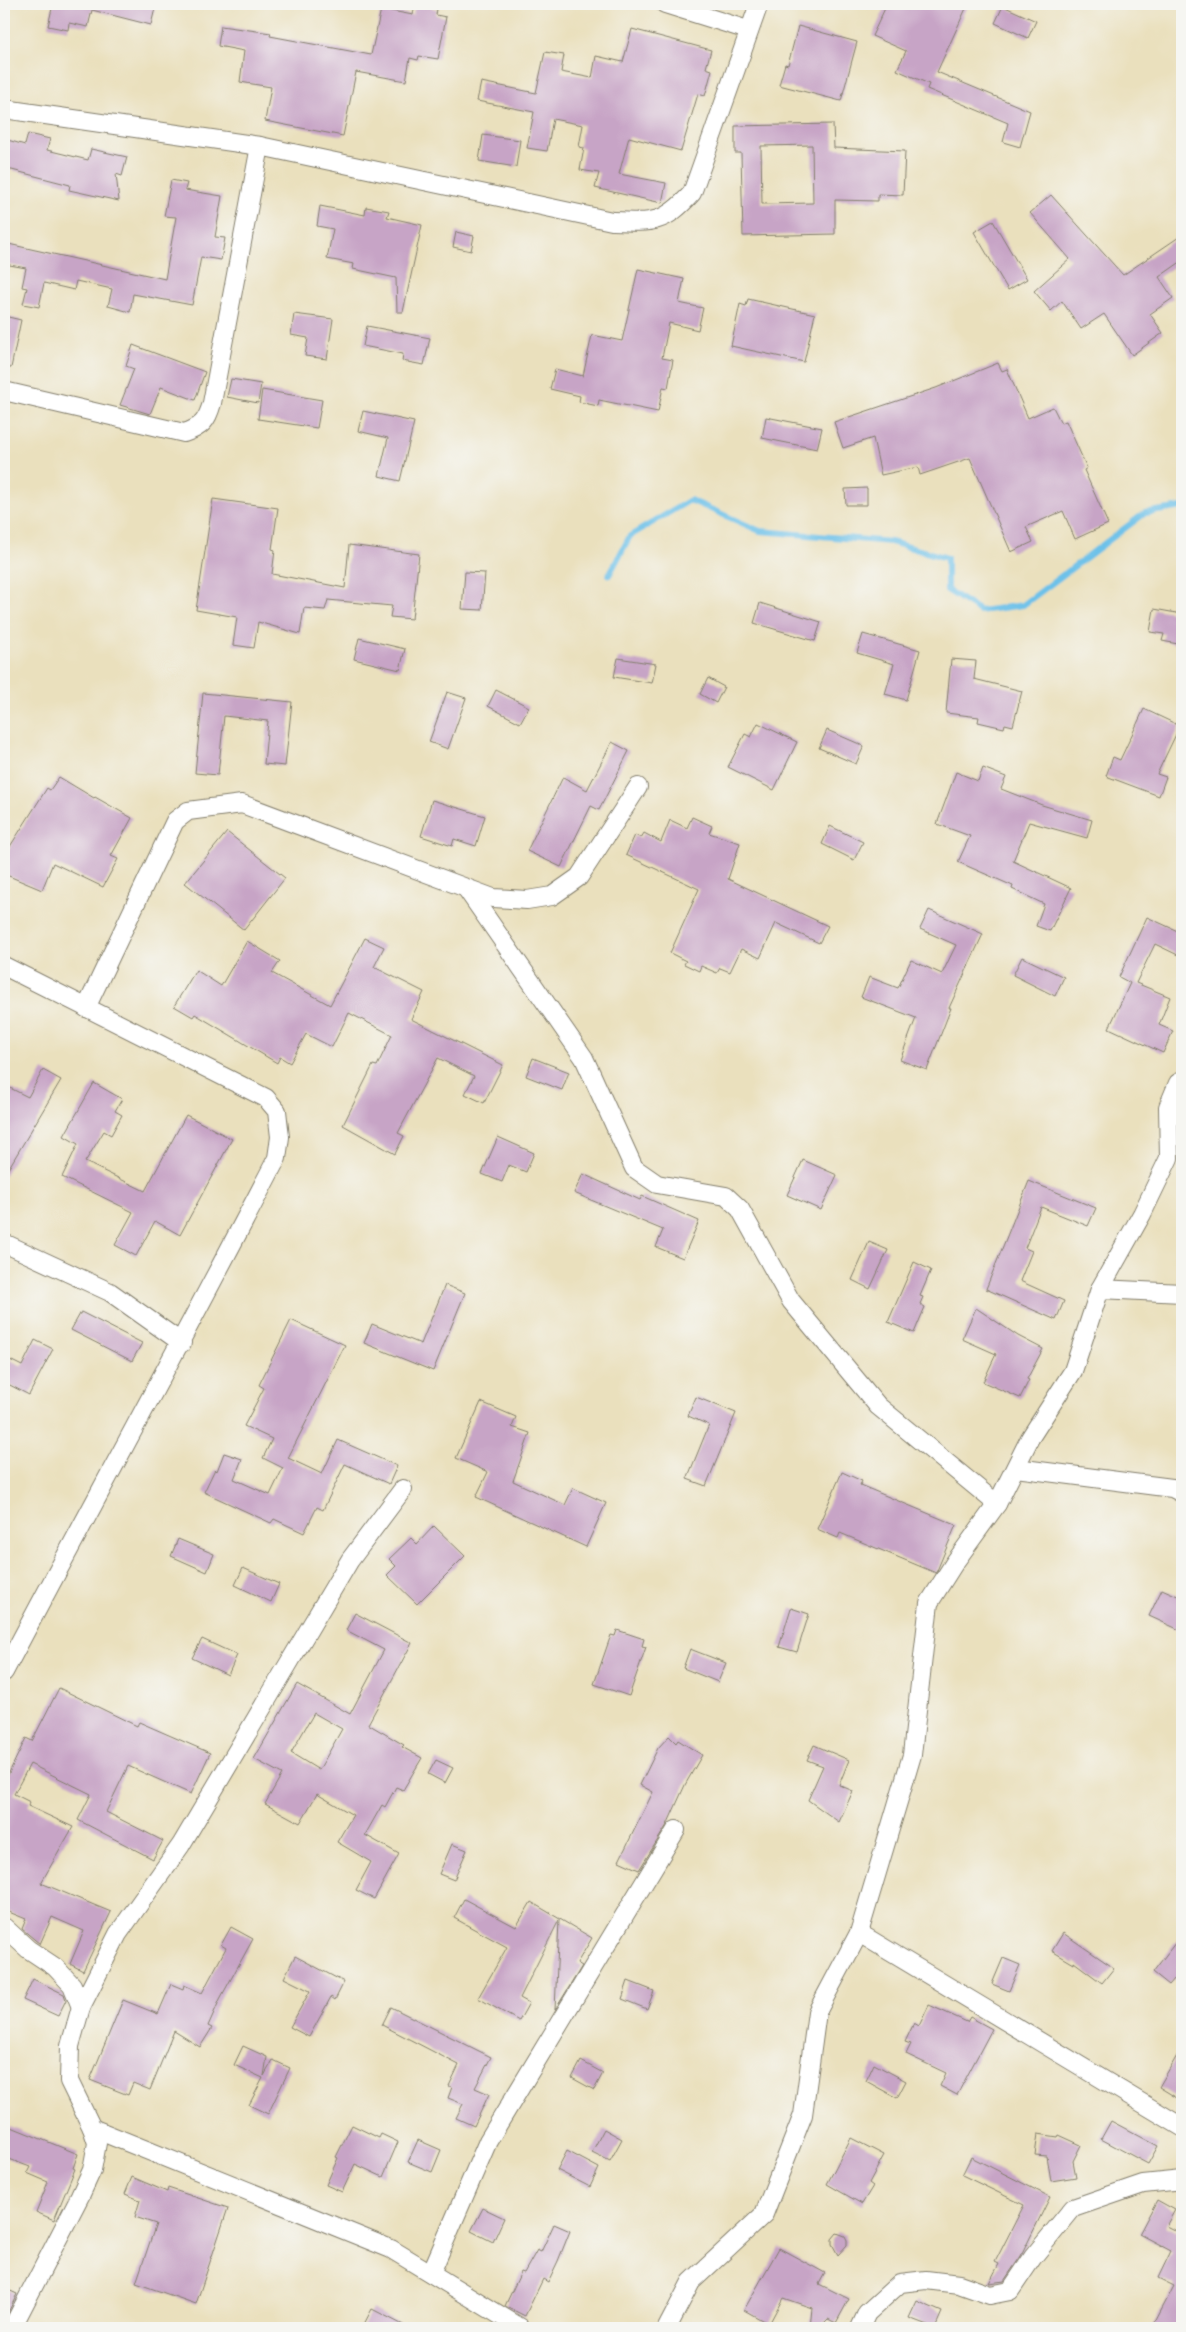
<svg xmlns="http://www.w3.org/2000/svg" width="1186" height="2332" font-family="'Gochi Hand',sans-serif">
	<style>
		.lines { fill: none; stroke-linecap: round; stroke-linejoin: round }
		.stream { stroke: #6dc1e9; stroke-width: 6 }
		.building { fill: #c7a4c6; fill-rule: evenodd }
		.minor-casing { stroke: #837e6c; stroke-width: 20 }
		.minor { stroke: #fff; stroke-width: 18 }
	</style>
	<rect width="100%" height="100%" fill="#f6f6f2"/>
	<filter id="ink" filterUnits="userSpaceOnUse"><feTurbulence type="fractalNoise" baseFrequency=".02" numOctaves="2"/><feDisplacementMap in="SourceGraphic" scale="10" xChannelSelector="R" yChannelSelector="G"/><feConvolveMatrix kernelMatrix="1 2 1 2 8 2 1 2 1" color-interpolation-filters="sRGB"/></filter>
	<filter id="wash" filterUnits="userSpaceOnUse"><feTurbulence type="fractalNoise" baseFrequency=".0096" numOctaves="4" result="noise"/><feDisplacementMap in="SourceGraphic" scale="20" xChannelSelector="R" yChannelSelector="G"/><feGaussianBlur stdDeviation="1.12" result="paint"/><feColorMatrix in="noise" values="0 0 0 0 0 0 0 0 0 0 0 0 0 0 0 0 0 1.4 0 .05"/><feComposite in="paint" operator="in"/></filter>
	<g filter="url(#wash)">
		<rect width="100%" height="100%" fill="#eae0bd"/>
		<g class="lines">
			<!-- stream -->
			<polyline class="stream" points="609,575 630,536 690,500 760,531 891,542 947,558 947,590 980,611 1023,605 1145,513 1182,507"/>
		</g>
		<g id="blocks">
			<!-- building -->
			<g class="building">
				<polygon points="53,4 156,4 151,25 92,10 88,27 69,23 68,30 48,26"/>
				<polygon points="415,4 437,9 436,15 446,17 438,59 419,56 418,60 410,58 406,81 356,72 343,136 265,121 271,87 240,82 244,51 218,46 221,26 271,33 270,36 371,55 381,9 413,15"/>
				<polygon points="887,4 968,4 937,72 1030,111 1020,147 1003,142 1008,123 927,89 929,84 897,70 906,51 872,36"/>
				<polygon points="1003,6 1036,21 1028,38 995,23"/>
				<polygon points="798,26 857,42 841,101 779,85 785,64 788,65"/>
				<polygon points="632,29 711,50 706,68 712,70 705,96 698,94 681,151 629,137 619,174 666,183 662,203 595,188 599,173 580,170 584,148 579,147 583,125 553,119 547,151 527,148 534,112 477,101 481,82 536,93 545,52 564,55 561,72 592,78 596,56 623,62"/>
				<path d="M833 124 834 148 905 151 903 195 878 194V201L835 200V234L743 236 741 153H735V126ZM812 145 813 203 762 204 761 146Z"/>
				<polygon points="28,134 50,139 47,150 88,160 91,149 127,157 122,176 116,174 119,201 69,190 70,185 4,168 4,139 25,145"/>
				<polygon points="483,135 520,140 516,167 479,161"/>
				<polygon points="171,180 187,183 185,190 222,196 215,237 225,238 221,260 201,257 192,305 133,294 130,312 108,306 112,289 76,281 74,290 44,283 39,307 23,304 27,288 22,287 26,268 4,264 4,243 165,279 176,217 164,216"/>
				<polygon points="1051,195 1123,275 1182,235 1182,261 1159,277 1173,298 1150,314 1163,333 1132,355 1104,314 1081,329 1062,301 1051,311 1034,291 1070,259 1030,213"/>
				<polygon points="320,206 365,215 366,207 389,211 387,217 422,225 403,312 397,312 396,278 353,269 354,264 327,259 333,229 317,226"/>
				<polygon points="993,221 1027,279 1008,290 974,232"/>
				<polygon points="456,232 474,236 471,251 453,247"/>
				<polygon points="638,269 684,279 679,303 703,308 698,330 669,323 662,358 673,360 668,388 663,387 658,412 599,400 598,406 579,402 580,396 550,389 555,369 583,376 592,335 622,341"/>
				<polygon points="748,299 815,314 804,362 731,346 740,304 746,306"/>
				<polygon points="294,314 333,319 327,359 305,356 308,338 291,335"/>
				<polygon points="4,316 21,320 11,368 4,368"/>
				<polygon points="367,326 430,338 424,365 402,361 403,354 363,346"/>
				<polygon points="133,345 205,372 195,400 161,387 150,414 120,405 134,369 126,366"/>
				<polygon points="998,363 1002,371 1007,369 1028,418 1053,407 1061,423 1066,421 1087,468 1084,470 1108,524 1075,539 1063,511 1026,527 1033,542 1011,552 970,458 920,475 918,467 881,475 873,438 843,448 834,422 936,388"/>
				<polygon points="231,379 261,384 258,403 227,397"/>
				<polygon points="262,390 322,400 317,428 258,419"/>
				<polygon points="363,411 414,422 400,481 379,476 388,438 358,431"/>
				<polygon points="766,417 822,428 817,449 762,438"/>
				<polygon points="867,488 867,505 846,505 845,489"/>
				<polygon points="213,499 278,508 272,549 275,550 272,574 345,588 349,545 419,554 412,619 390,617 392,606 328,600 325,610 304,608 300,634 258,622 254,648 233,645 237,617 196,610"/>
				<polygon points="465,572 485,573 482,610 462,609"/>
				<polygon points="760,603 821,622 815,641 754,623"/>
				<polygon points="1154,609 1182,614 1182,638 1180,637 1178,644 1162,641 1164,634 1150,632"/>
				<polygon points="863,634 920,650 906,700 885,694 894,664 857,653"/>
				<polygon points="359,638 405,649 400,670 354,659"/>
				<polygon points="618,658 656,664 652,683 614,677"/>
				<polygon points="951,659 976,661 974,679 1022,691 1013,726 1005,724 1004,728 978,722 979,717 946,713"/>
				<polygon points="708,678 724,687 716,703 700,694"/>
				<polygon points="496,690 529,707 520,723 488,706"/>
				<polygon points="447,692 466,698 448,749 429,742"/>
				<polygon points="203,693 292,702 285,766 264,764 268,721 224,716 218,775 195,773"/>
				<polygon points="1144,709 1180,726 1157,774 1166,777 1159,796 1106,776 1113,757 1120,760"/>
				<polygon points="758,723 797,742 774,790 728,767 745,734 751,737"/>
				<polygon points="827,730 864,746 856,764 819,748"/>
				<polygon points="612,742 629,751 599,810 591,806 561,867 527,851 563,777 587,790"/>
				<polygon points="983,768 1006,777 1001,789 1042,805 1092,820 1087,838 1029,822 1013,861 1071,888 1050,931 1036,926 1044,904 1012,889 1013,886 958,862 970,836 937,824 956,772 978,781"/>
				<polygon points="59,777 94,798 95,797 132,818 111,856 118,859 103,887 53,863 42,890 4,874 4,856 47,788 50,790"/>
				<polygon points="432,800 485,816 476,846 454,839 452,846 421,836"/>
				<polygon points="692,817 712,826 709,833 740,843 728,879 828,926 819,943 776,923 760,958 741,949 730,972 720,968 717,973 701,966 699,971 684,964 686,961 670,953 699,889 626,855 635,835 641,838 644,833 661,842 670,820 687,828"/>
				<polygon points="830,826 863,842 854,860 822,844"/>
				<polygon points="227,832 285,878 244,930 185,883"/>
				<polygon points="929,910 983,934 949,1008 951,1008 927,1070 900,1060 916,1018 861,997 869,977 898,988 911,960 942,974 956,945 920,929"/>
				<polygon points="1147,917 1182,933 1182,957 1155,944 1136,983 1170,997 1159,1025 1173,1031 1163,1053 1109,1028 1130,983 1119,977"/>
				<polygon points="365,938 384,947 374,967 424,992 411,1019 503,1065 484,1103 465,1094 474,1076 438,1058 398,1133 404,1136 395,1154 343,1125 373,1065 377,1066 392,1035 349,1013 332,1047 306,1034 290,1063 280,1057 277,1063 195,1014 193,1017 174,1006 196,970 221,986 247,941 280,961 272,973 330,1005"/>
				<polygon points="1022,957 1064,977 1055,996 1013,975"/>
				<polygon points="533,1058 569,1072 562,1090 526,1076"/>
				<polygon points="43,1070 61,1080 4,1176 4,1085 28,1097"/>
				<polygon points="94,1083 122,1099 115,1111 122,1115 111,1135 104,1131 85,1162 145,1191 186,1115 232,1139 180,1235 155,1221 136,1256 115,1245 133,1212 62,1177 78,1144 64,1136"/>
				<polygon points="498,1137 534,1153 526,1172 509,1165 502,1182 482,1174"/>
				<polygon points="803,1160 837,1175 821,1210 787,1195"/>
				<polygon points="583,1174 640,1200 642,1196 699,1221 683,1258 656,1247 663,1230 574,1193"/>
				<polygon points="1029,1181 1096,1208 1088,1226 1041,1207 1025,1248 1032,1251 1020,1281 1064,1301 1056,1320 986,1289"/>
				<polygon points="869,1242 888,1250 870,1289 852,1280"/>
				<polygon points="914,1262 931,1270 920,1296 923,1297 920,1304 925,1307 914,1333 888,1322"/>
				<polygon points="445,1285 465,1293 433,1371 364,1343 372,1324 421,1344"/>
				<polygon points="976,1308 1018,1336 1043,1349 1027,1379 1029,1380 1020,1398 983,1382 996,1354 962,1339"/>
				<polygon points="81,1312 142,1343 132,1361 71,1330"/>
				<polygon points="291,1320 345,1345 288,1458 322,1474 338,1440 397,1466 389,1484 345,1464 323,1510 317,1507 304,1533 274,1519 271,1523 204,1492 215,1469 217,1471 224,1453 242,1459 234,1479 270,1495 283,1468 263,1458 272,1439 244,1426 264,1388 259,1385"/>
				<polygon points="35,1340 53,1349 29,1395 4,1382 4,1357 22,1366"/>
				<polygon points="696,1397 736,1413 706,1486 687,1479 709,1425 688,1416"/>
				<polygon points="481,1402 516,1417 512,1427 530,1433 513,1481 565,1505 573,1488 606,1503 586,1547 476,1497 488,1472 456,1458"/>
				<polygon points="842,1472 862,1481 860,1485 956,1525 936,1573 840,1533 838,1538 817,1529"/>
				<polygon points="434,1526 465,1556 417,1604 387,1575 396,1566 389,1559 411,1538 417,1544"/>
				<polygon points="178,1539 214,1554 207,1572 171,1556"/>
				<polygon points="243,1568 279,1584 271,1602 235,1585"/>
				<polygon points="1162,1589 1182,1598 1182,1631 1149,1616"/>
				<polygon points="791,1608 809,1614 797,1652 779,1647"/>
				<path d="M355 1613 412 1643 368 1724 404 1745 402 1747 422 1758 403 1790 396 1787 385 1807 382 1805 365 1835 399 1854 374 1899 356 1890 371 1862 337 1842 353 1815 317 1794 300 1823 265 1804 282 1774 254 1759 297 1684 350 1714 384 1650 346 1630ZM314 1713 342 1729 319 1770 291 1753Z"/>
				<polygon points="617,1630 644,1639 642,1646 646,1647 629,1696 594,1684 611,1635 615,1636"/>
				<polygon points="202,1639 237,1655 228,1675 192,1658"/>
				<polygon points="690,1649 726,1663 718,1682 683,1668"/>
				<polygon points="59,1688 137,1726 139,1722 210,1753 191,1794 128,1766 106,1812 163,1841 153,1859 78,1820 91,1794 30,1764 14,1794 30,1802 28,1806 73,1827 41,1883 111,1912 83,1971 70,1964 84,1931 52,1917 40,1944 22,1929 26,1919 4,1910 4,1783 26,1738 32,1741"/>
				<polygon points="669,1736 676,1743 678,1740 702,1755 685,1785 667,1825 639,1870 619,1861 653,1792 640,1785 658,1748"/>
				<polygon points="814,1745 849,1760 839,1785 853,1791 839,1822 808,1800 823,1766 807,1760"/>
				<polygon points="436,1760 453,1768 445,1783 428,1774"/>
				<polygon points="452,1844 467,1850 454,1880 439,1874"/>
				<polygon points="464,1899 516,1927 531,1902 592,1938 577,1963 582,1966 555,2010 559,1920 520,1998 529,2003 519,2021 478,1998 507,1947 454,1918"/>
				<polygon points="231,1927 253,1939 220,1999 208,2026 212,2028 200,2047 174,2031 150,2090 133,2083 128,2095 90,2080 123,2000 158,2014 171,1984 183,1989 184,1985 202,1993 226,1948 221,1945"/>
				<polygon points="1063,1933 1114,1968 1102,1983 1074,1962 1074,1964 1052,1951"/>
				<polygon points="1182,1934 1182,1983 1175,1978 1169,1985 1153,1972"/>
				<polygon points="295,1956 344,1982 335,2000 331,1997 309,2037 290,2027 310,1991 284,1978"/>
				<polygon points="1003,1958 1020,1965 1009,1991 992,1984"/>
				<polygon points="33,1979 64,1994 66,2000 58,2016 23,2000"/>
				<polygon points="628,1981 654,1991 647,2009 622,1999"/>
				<polygon points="929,2005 967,2022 970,2017 992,2029 957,2095 940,2086 946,2073 906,2054 911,2044 905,2042 914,2023 919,2026"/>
				<polygon points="391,2007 491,2057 475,2088 489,2094 474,2126 456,2118 463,2104 448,2098 452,2087 449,2086 459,2065 382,2025"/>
				<polygon points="243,2046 267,2057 264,2076 273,2060 290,2068 268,2114 249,2105 263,2078 234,2065"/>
				<polygon points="1182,2047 1182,2088 1177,2098 1159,2087"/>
				<polygon points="581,2061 603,2073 594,2090 572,2078"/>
				<polygon points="874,2064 906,2081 897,2098 866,2081"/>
				<polygon points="1111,2121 1158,2146 1148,2164 1101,2139"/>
				<polygon points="352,2125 379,2138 381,2134 398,2142 383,2177 355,2164 342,2192 326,2185 338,2158 336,2157"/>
				<polygon points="9,2126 78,2154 73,2168 75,2169 54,2220 36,2212 48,2182 27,2173 30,2167 4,2157 4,2140"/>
				<polygon points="604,2129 622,2139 610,2161 592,2152"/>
				<polygon points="1038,2134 1058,2137 1059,2135 1081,2145 1073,2161 1076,2177 1051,2181 1047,2156 1035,2155"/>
				<polygon points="851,2138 884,2155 869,2183 873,2186 862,2204 827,2184"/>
				<polygon points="418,2140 441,2150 432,2172 408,2162"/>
				<polygon points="567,2151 599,2168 590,2187 557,2170"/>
				<polygon points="971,2157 1050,2197 1021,2256 1004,2281 989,2283 999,2264 995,2262 1024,2205 962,2175"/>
				<polygon points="132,2177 167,2192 168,2188 228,2208 196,2304 136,2283 156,2224 135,2217 140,2200 125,2194"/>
				<polygon points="1157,2200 1175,2210 1166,2226 1180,2233 1182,2228 1182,2319 1177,2328 1152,2328 1174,2286 1158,2278 1171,2251 1139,2234"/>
				<polygon points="483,2208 504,2218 493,2242 471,2231"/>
				<polygon points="554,2224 570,2231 558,2261 548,2282 543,2279 525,2316 505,2306 521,2272 524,2273 537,2250 541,2252"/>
				<polygon points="837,2233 845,2236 847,2240 847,2245 838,2255 832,2244 832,2239"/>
				<polygon points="779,2248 825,2273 819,2284 849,2299 836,2323 828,2319 819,2328 810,2328 812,2308 783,2298 769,2324 744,2310"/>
				<polygon points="4,2288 17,2294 4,2321"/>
				<polygon points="917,2301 942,2312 935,2328 909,2318"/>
				<polygon points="372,2309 409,2328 362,2328"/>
			</g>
		</g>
	</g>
	<g filter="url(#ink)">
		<use href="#blocks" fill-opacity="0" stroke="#837e6c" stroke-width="1"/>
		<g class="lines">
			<!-- minor casing -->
			<g class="minor-casing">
				<g id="minor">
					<polyline points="665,4 748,30"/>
					<path d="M4 109 260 146 612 221C653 223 664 224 692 193L759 4"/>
					<path d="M4 391 184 433C202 427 207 421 212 403L260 146"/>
					<polyline points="466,888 584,1058 634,1168 657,1184 726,1196 740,1209 791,1301 878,1406 997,1504"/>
					<path d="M4 966 266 1098 277 1111 280 1137 277 1158C188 1330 95 1500 4 1672"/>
					<polyline points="86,1008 175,821 188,811 242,804 493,898 527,900 552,896 579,877 638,787"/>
					<polyline points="4,1243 110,1292 182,1343"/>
					<polyline points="1100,1289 1182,1293"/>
					<polyline points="1016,1468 1172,1488 1182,1493"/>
					<polyline points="4,1927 28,1949 55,1967 72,1985 81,2007"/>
					<polyline points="859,1933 1182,2127"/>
					<polyline points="92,2128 391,2249 521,2328"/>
					<polyline points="431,2273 488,2141 676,1830"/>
					<polyline points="12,2328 80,2196 92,2170 97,2143 92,2128 69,2081 70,2046 81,2007 118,1934 181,1845 350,1560 403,1489"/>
					<polyline points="667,2328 691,2282 764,2214 803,2115 817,2012 859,1933 912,1755 929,1603 955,1562 997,1504 1030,1438 1073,1371 1100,1289 1142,1214 1169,1158 1168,1107 1178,1083 1182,1081"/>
					<polyline points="860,2328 867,2313 900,2283 926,2280 959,2284 990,2295 1010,2291 1033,2257 1073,2208 1143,2184 1182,2180"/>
				</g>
			</g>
			<!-- minor -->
			<use href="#minor" class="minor"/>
		</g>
	</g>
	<!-- margin -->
	<rect width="1186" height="2332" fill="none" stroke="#f6f6f2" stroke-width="20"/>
</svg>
